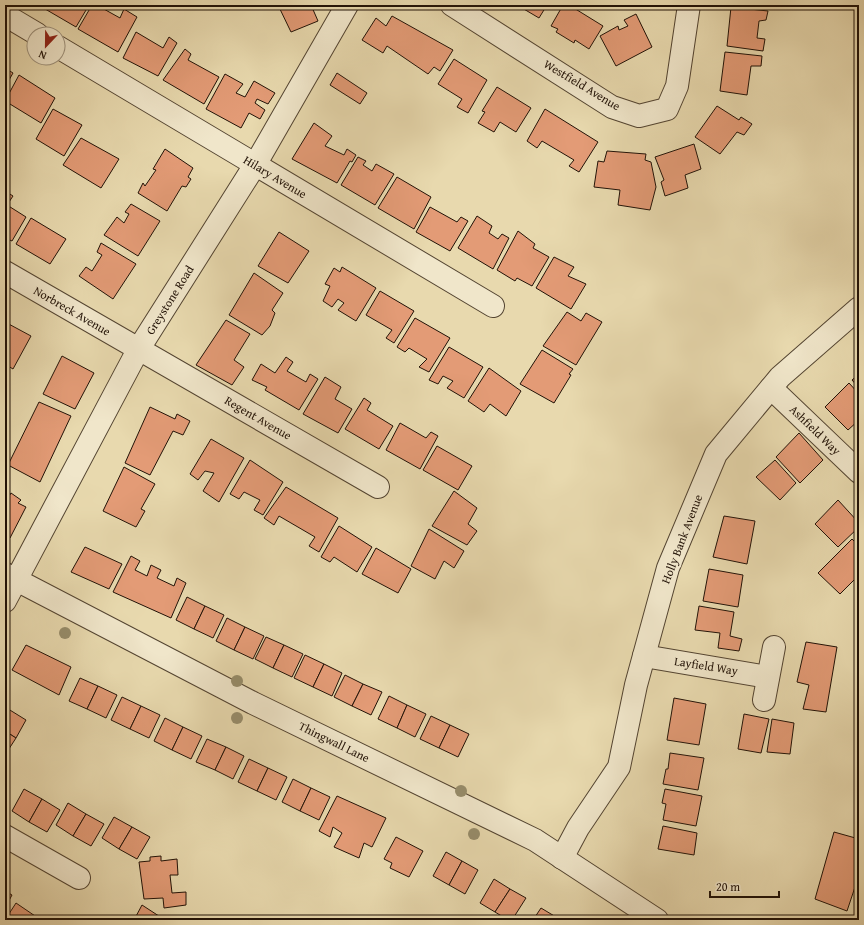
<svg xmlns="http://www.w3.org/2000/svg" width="864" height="925" font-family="'Gentium Book Plus',serif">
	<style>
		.building { fill: #e39b76; stroke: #211207 }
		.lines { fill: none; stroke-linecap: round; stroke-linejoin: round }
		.minor-casing { stroke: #534431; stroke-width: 24 }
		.minor { stroke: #f0e6ca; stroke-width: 22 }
		.tree { fill: #978d6b }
		.labels { text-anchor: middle; stroke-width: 4; stroke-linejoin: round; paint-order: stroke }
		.street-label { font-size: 12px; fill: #211207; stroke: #f0e6ca }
	</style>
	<rect width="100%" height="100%" fill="#e8d9ae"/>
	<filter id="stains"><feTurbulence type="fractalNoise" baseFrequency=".005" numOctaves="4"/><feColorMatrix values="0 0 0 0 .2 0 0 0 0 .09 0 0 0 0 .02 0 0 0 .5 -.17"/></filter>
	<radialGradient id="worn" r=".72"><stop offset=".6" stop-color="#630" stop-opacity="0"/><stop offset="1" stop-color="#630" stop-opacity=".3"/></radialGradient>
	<!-- building -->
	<g class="building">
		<polygon points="41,5 89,5 76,27 40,6"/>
		<polygon points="92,5 104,5 102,8 120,18 124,9 137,17 118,52 78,29"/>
		<polygon points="278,5 311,5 318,21 291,32"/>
		<polygon points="517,5 547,5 539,18"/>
		<polygon points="563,5 569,5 603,26 589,49 575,40 574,43 556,32 558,29 551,26"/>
		<polygon points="626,5 655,5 654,9"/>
		<polygon points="731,7 768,11 766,20 759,21 757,38 765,39 763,51 727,46"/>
		<polygon points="636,14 652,47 616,66 600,36 618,26 619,30 628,26 624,20"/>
		<polygon points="392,16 453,50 440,71 434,67 428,74 387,46 383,53 362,40 376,18 386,26"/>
		<polygon points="136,32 163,48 169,37 177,43 158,76 123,58"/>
		<polygon points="185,49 191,54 188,60 219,77 204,104 163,80"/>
		<polygon points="725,52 762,56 761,66 751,66 747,95 720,91"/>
		<polygon points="454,59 487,80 468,113 457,107 462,99 438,84"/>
		<polygon points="5,68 13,73 5,87"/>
		<polygon points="337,73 367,93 360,104 330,85"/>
		<polygon points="225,74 243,84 236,93 245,97 254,81 275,93 268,104 257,99 255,103 265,110 260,119 249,113 241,128 206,109"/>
		<polygon points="19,75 55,98 41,123 5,101"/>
		<polygon points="497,87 531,108 516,132 500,122 494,132 478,123 485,112 482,111"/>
		<polygon points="717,106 739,120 741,117 752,124 744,135 737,132 720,154 695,137"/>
		<polygon points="53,109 82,125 64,156 36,139"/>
		<polygon points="545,109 598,142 579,172 569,166 574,160 542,141 537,148 527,141"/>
		<polygon points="314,123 332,136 325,146 344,155 347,149 356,155 352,162 350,161 337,183 292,159"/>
		<polygon points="81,138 119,159 101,188 63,165"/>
		<polygon points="694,144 701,169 685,175 688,188 665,196 661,182 664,180 655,157"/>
		<polygon points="165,149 193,168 188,177 191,179 186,187 182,186 167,211 138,193 143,183 145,186 156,170 153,169"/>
		<polygon points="607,151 646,154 645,160 651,162 656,187 650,210 618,205 620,190 594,187 598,161 604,162"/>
		<polygon points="358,157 366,161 363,165 372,171 376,164 394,174 375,205 341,185"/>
		<polygon points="397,177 431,197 414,229 378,208"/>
		<polygon points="5,191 13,196 7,205 26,217 12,241 5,238"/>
		<polygon points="131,204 160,221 138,256 104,235 117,217 124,223 129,214 125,212"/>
		<polygon points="430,207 457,222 461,217 468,221 450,251 416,232"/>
		<polygon points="477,216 492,226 489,233 498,239 502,234 509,238 493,269 458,248"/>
		<polygon points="31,218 66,239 50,264 16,244"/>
		<polygon points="518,231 535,244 533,248 549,257 532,286 517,278 515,281 497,270"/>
		<polygon points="279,232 309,251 288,283 258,266"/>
		<polygon points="101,243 136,264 113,299 79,276 86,267 92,271 102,255 97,252"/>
		<polygon points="554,257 574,267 568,276 586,284 571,309 536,288"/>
		<polygon points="342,267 376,288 356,321 338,310 344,303 338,299 332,307 323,301 330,286 325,284 334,268 340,272"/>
		<polygon points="254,273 283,293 272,310 275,313 270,326 262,335 229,315"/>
		<polygon points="380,291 414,311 394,343 386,338 392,330 366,315"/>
		<polygon points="567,312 581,321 586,313 602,322 576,365 543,346"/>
		<polygon points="415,318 450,338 429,372 419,367 427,359 409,348 405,352 397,347"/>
		<polygon points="226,320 250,334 234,360 244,367 232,385 196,365"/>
		<polygon points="5,322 31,336 13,369 5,364"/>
		<polygon points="449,347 483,367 464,398 447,388 453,381 443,376 438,384 429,380"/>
		<polygon points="542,350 573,369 569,374 571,375 554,403 520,384"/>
		<polygon points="62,356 94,373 75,409 43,394"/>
		<polygon points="286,357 293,362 287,371 306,382 310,374 318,379 299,410 265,390 267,387 252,380 261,364 275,373"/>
		<polygon points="489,368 521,391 506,416 490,404 484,412 468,401"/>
		<polygon points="859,374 859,388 852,380"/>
		<polygon points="325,377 341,387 335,399 352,409 338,433 303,414"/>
		<polygon points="849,383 859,394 859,420 848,430 825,407"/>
		<polygon points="364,398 371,403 367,410 393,426 379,449 345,429"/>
		<polygon points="39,402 71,416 40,482 8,465"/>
		<polygon points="150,407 175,419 177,414 190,421 183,435 173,431 150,475 125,463"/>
		<polygon points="400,423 426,438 431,432 438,436 420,469 386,450"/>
		<polygon points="799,433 823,460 800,483 776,457"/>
		<polygon points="211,439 244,458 219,502 203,491 214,473 205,471 198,480 190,474"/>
		<polygon points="437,446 472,466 458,490 423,470"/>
		<polygon points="250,460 283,482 263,515 254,510 260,500 244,492 239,499 230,494"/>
		<polygon points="775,460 796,483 780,500 756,477"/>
		<polygon points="124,467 155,484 141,509 145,511 136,527 103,511"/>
		<polygon points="286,487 338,518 319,552 309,546 315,537 279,516 274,525 264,518"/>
		<polygon points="454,491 477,508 468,524 477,531 467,545 432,526"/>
		<polygon points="11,493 21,500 18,503 26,507 10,538 5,536 5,503"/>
		<polygon points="838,500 859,523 859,527 838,547 815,524"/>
		<polygon points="724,516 755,521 747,564 713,557"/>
		<polygon points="339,526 372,547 357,572 334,557 330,562 321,557"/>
		<polygon points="429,529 464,551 454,568 444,561 435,579 411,566"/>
		<polygon points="852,539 859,546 859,565 855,570 859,575 840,594 818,573"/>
		<polygon points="85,547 122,564 109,589 71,572"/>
		<polygon points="376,548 411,569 398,593 362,574"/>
		<polygon points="131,556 140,561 135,570 147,576 151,565 161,570 157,578 174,586 177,578 186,583 171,618 113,592"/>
		<polygon points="709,569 743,575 738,607 703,601"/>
		<polygon points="187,597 205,606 194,629 176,620"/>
		<polygon points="205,606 224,615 213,638 194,629"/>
		<polygon points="699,606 734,612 730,636 742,639 739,651 718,648 720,633 695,630"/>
		<polygon points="227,618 245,627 234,650 216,641"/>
		<polygon points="245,627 264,636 253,659 234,650"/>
		<polygon points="266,637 284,645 273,668 255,659"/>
		<polygon points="806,642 837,647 826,712 803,709 809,685 797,682"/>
		<polygon points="26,645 71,667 59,695 12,670"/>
		<polygon points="284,645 303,654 292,677 273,668"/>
		<polygon points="305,655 324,664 313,687 294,678"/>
		<polygon points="324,664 342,673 332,696 313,687"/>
		<polygon points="345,675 363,684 352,706 334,697"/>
		<polygon points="80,678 98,686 87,709 69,701"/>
		<polygon points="363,684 382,692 371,715 352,706"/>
		<polygon points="98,686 117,695 106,718 87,709"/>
		<polygon points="389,696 407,705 397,728 378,719"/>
		<polygon points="122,697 141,706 130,729 111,720"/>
		<polygon points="674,698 706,704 699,745 667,740"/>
		<polygon points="407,705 426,714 415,737 397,728"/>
		<polygon points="141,706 160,715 149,738 130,729"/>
		<polygon points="5,707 26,720 16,738 5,731"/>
		<polygon points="744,714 769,719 761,753 738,749"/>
		<polygon points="431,716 450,725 439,748 420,739"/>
		<polygon points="165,718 183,727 172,750 154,741"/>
		<polygon points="772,719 794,723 790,754 767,752"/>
		<polygon points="450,725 469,734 458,757 439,748"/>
		<polygon points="183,727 202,736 191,759 172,750"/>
		<polygon points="5,731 16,738 5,755"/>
		<polygon points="207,739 226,747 215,770 196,762"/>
		<polygon points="226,747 244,756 233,779 215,770"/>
		<polygon points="670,753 704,758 698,790 663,784 666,769 668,769"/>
		<polygon points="249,759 268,768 257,791 238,782"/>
		<polygon points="268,768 287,777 276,800 257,791"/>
		<polygon points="293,779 311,788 300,811 282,802"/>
		<polygon points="311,788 330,797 319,820 300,811"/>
		<polygon points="24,789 42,799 29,822 12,811"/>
		<polygon points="665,789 702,796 696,826 663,820 666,804 662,803"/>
		<polygon points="337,796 386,818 372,847 364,843 359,858 334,847 342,833 333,827 330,837 319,831"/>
		<polygon points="42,799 60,810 47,832 29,822"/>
		<polygon points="68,803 86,814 73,836 56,825"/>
		<polygon points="86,814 104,824 91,846 73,836"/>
		<polygon points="114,817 132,827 119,849 102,838"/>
		<polygon points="663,826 697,833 694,855 658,849"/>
		<polygon points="132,827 150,837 137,859 119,849"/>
		<polygon points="834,832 859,839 859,875 847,911 815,899"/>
		<polygon points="396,837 423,851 409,877 390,868 392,863 384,859"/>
		<polygon points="446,852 462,861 449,885 433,876"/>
		<polygon points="161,856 161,861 177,859 178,875 170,875 172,893 186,892 186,905 164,908 163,898 144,899 139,862 150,861 150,857"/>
		<polygon points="462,861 478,870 465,894 449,885"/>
		<polygon points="494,879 510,889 495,912 480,903"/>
		<polygon points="510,889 526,898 512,920 508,920 495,912"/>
		<polygon points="5,891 12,895 5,908"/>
		<polygon points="16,903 41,920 5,920"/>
		<polygon points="142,905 165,920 134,920"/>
		<polygon points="541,908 556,917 554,920 533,920"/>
	</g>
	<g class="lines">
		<!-- minor casing -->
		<g class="minor-casing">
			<g id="minor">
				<polyline points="452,5 612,107 639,116 667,109 677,86 689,5"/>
				<polyline points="5,15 37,34"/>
				<polyline points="58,47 493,306"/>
				<polyline points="5,272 378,487"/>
				<polyline points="771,388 859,472"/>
				<polyline points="5,574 253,703 535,840 657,920"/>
				<polyline points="5,601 138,350 255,165 347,5"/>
				<polyline points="644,656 768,677"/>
				<polyline points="764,700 774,647"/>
				<polyline points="5,836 79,878"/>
				<polyline points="562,858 578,828 619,767 636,685 668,568 716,454 780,377 859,308"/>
			</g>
		</g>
		<!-- minor -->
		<use href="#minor" class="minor"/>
	</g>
	<!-- trees -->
	<g class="tree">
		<circle cx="65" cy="633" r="6"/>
		<circle cx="237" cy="681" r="6"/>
		<circle cx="237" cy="718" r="6"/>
		<circle cx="461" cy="791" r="6"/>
		<circle cx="474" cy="834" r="6"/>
	</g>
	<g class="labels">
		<!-- street labels -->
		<g class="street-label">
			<text transform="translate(582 85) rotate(31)" y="4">Westfield Avenue</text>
			<text transform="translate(275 177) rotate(31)" y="4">Hilary Avenue</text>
			<text transform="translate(170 300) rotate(-58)" y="4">Greystone Road</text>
			<text transform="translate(72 311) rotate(30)" y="4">Norbreck Avenue</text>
			<text transform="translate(258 418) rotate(30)" y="4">Regent Avenue</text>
			<text transform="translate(815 430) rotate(44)" y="4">Ashfield Way</text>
			<text transform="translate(682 539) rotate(-69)" y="4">Holly Bank Avenue</text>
			<text transform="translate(706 666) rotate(9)" y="4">Layfield Way</text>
			<text transform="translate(334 742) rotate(26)" y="4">Thingwall Lane</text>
		</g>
	</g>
	<!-- margin -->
	<rect width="864" height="925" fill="none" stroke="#e8d9ae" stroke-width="20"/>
	<rect x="6" y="6" width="852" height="913" fill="none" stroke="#211207" stroke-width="2"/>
	<rect x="10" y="10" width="844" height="905" fill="none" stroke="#211207"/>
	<!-- north arrow -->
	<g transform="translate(46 46) rotate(202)"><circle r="19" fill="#f0e6ca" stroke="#9d917c"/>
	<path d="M0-3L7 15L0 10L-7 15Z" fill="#8f2418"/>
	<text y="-6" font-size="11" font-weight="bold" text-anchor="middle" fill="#211207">N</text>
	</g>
	<!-- scale -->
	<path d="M710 891v6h69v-6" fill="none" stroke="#211207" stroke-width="2"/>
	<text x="716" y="891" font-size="12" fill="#211207" stroke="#f0e6ca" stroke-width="3" paint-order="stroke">20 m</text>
	<rect width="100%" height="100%" filter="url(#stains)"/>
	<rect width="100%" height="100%" fill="url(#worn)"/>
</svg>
